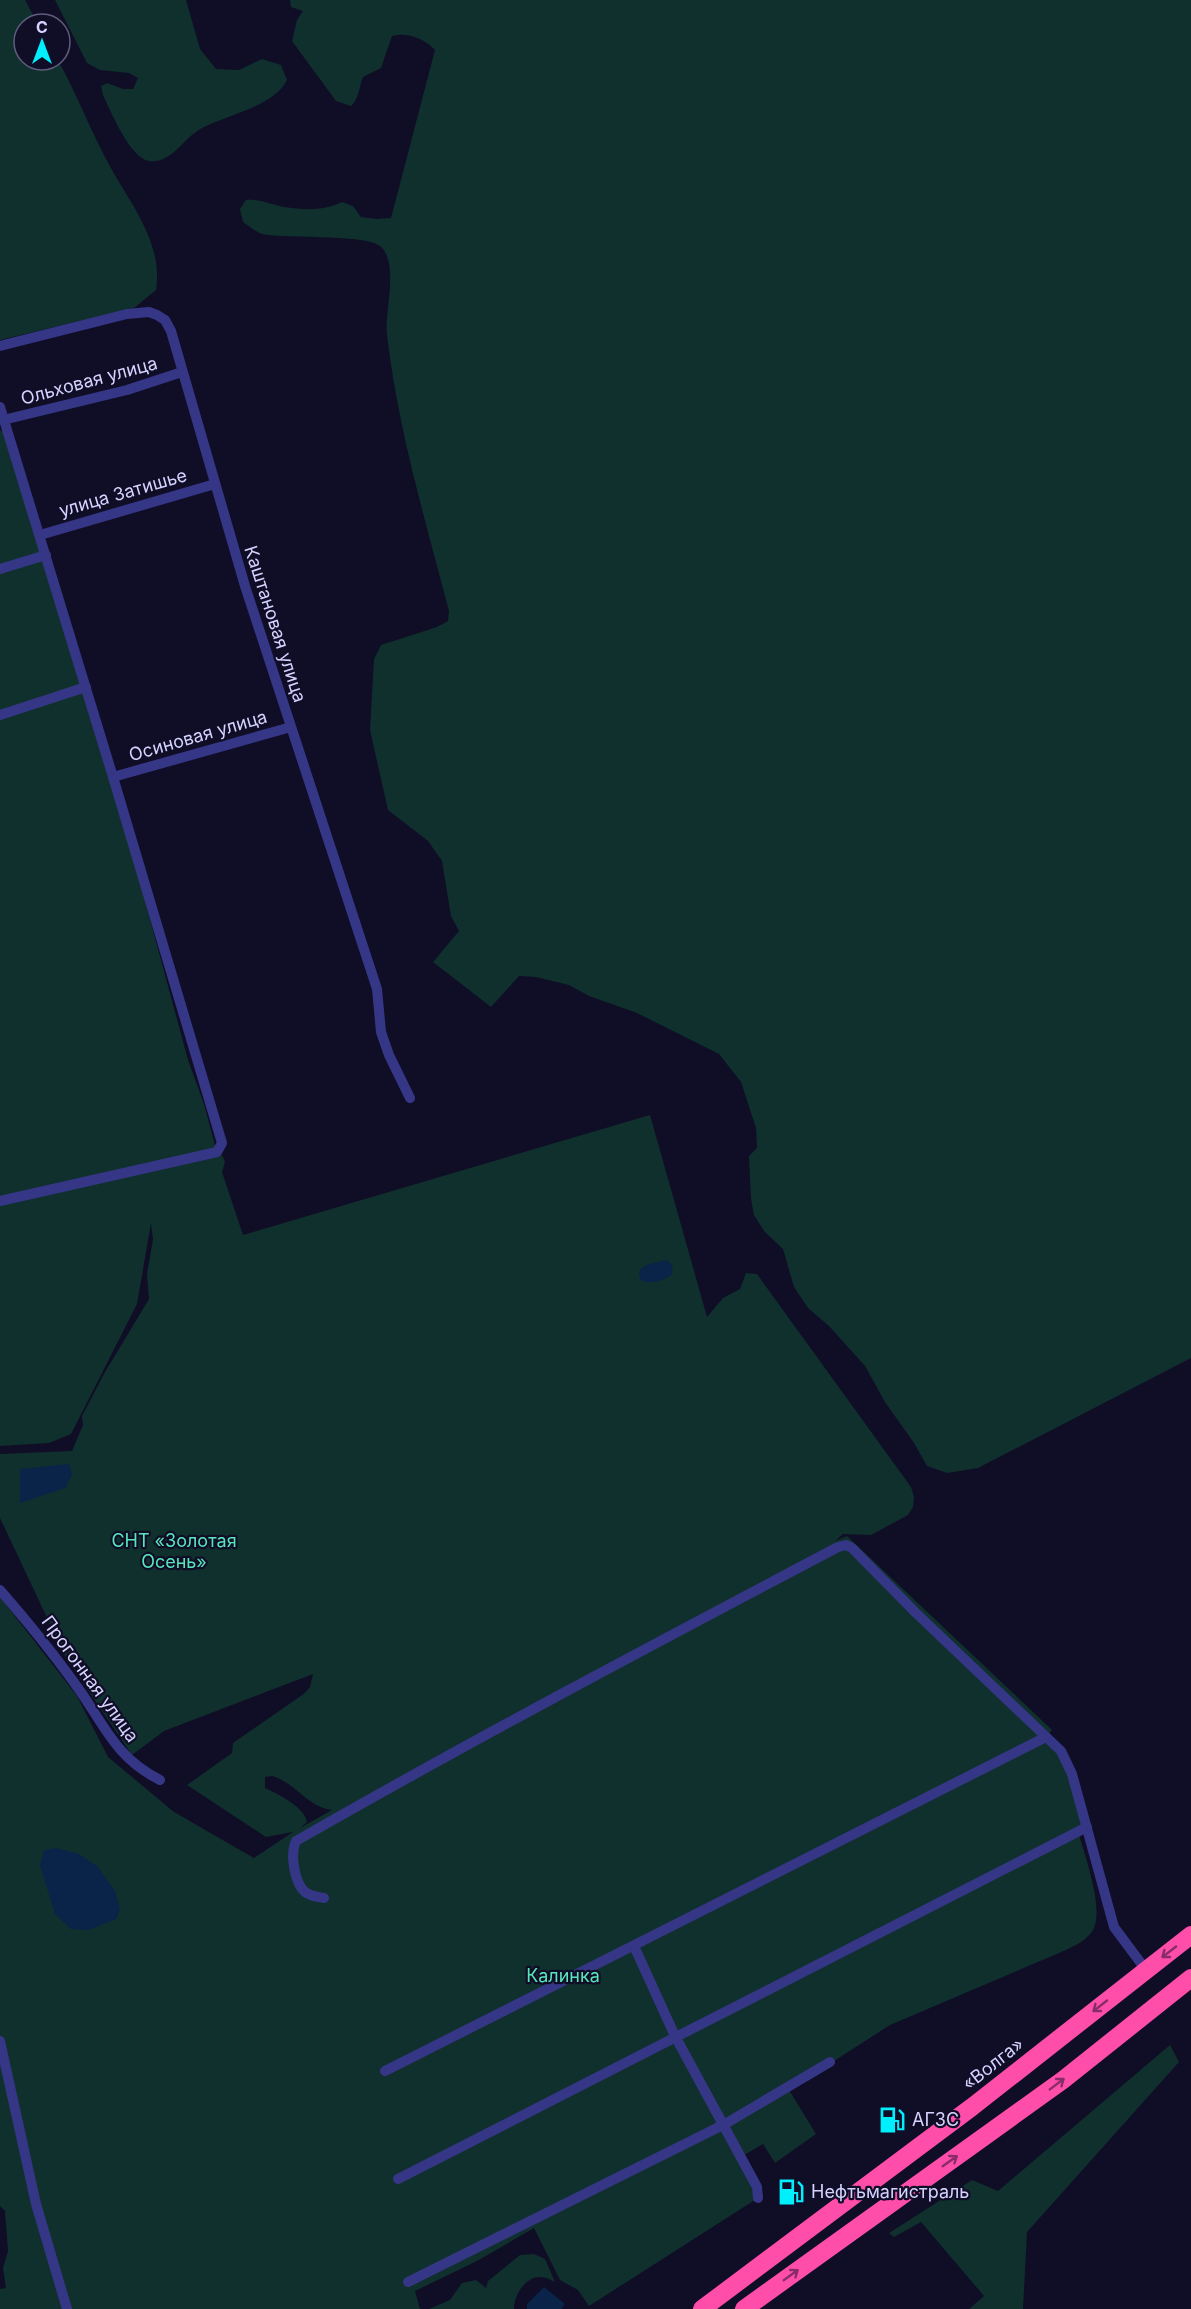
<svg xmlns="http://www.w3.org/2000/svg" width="1191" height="2309" font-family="Inter,sans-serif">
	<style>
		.green { fill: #10302d; fill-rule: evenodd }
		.water { fill: #092349 }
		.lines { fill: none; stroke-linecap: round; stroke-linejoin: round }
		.street { stroke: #363687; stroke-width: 10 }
		.highway { stroke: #ff4daa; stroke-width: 18 }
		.oneway { stroke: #882d68 }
		.labels { text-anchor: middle; stroke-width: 4.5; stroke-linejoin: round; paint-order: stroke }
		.street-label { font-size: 18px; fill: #d5d2ff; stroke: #100d26 }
		.park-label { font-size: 18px; fill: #57e6bc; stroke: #100d26 }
		.poi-label { font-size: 18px; fill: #d5d2ff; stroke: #100d26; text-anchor: start }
	</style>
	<rect width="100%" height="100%" fill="#100d26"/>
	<!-- green -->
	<g class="green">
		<path d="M0 0H25L38 24H24V60H58C75 91 88 124 104 155 125 198 164 239 156 290L134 308 0 340Z"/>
		<path d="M55 0H186L200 49 216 69 239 70 262 59 281 65 287 80C274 106 228 115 202 128 184 137 172 164 149 161 130 158 111 112 103 95L101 86 107 83 123 89H133L138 78 129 73 100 70 87 63Z"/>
		<path d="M290 0H1191V1358L978 1468 947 1473 927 1466 914 1443 885 1402 865 1366 829 1326 808 1308 794 1287 783 1249 764 1231 754 1215 751 1199 749 1156 757 1148 756 1128 741 1082 719 1054 637 1013 589 996 569 985 536 977 519 976 491 1007 433 962 459 931 451 916 442 861 428 841 388 810 370 730 374 659 381 645 437 627 448 621 449 611C425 519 398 429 387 335 384 311 400 263 380 246 365 234 287 239 262 234 256 232 249 226 243 222L240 209 246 200C260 199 270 204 284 207 303 210 325 211 342 202L353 206 361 217 376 219 391 218 435 50C425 39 407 32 392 36L381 68 363 77C359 87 359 99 351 106L336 101 292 41 297 20 303 11 291 7Z"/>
		<polygon points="0,430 3,432 138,875 188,1060 204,1104 216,1149 0,1198"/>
		<path d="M650 1115 707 1317 723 1298 740 1289 746 1273 757 1274 911 1487 914 1497 913 1507 908 1515 871 1535 843 1534 835 1541 847 1536 1052 1730 1046 1737 1061 1751 1087 1827 1078 1831C1084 1854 1107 1914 1091 1933 1083 1943 1070 1948 1059 1953L890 2025 789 2090 816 2134 775 2163 763 2144 741 2157 758 2198 589 2306 578 2290 560 2280 534 2228 477 2261 415 2291 420 2309H0V2289L6 2288 3 2268 8 2251 5 2211 0 2206V1597L77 1696 108 1757 174 1812 254 1858 293 1832 266 1837 187 1785 232 1753 233 1743 305 1693 310 1687 313 1674 164 1731 132 1755 66 1658 0 1518V1454L72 1451 83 1425 82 1416 105 1372 149 1299 147 1274 153 1239 151 1223 137 1304 71 1434 49 1443 0 1446V1205L222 1155 225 1162 222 1172 243 1235ZM272 1776C295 1782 307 1807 332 1810L300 1828 307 1822C305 1807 278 1794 265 1788V1777Z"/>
		<polygon points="1170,2045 1179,2062 1027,2232 1023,2309 969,2309 984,2296 921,2222 894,2237 889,2233 972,2180 998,2191"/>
		<path d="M534 2254 545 2259 555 2282C551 2280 546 2277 541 2277 525 2276 514 2296 514 2309H429L450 2300 462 2283 476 2280 486 2288 488 2281 520 2255Z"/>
	</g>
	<!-- water -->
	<g class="water">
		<path d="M667 1260C672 1264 673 1267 672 1274 664 1281 651 1285 641 1280L639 1275 640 1269 649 1264Z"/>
		<polygon points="69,1464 72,1475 65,1488 20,1503 20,1469"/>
		<polygon points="56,1848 79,1854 98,1867 115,1891 120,1910 116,1919 88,1930 71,1929 55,1914 40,1865 44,1850"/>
		<polygon points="544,2287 565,2304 561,2309 527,2309 527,2304"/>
	</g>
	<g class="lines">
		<!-- street -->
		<g class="street">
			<polyline points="0,346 127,314 149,312 157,315 165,320 171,331 245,586 377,989 381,1032 389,1055 410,1098"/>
			<polyline points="0,407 113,777 222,1143 217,1152 0,1201"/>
			<polyline points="3,420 127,390 182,372"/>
			<polyline points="40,535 215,484"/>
			<polyline points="0,569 46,555"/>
			<polyline points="0,715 86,687"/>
			<polyline points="113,777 291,727"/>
			<path d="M0 1590C27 1621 54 1654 78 1688 105 1726 116 1758 160 1780"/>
			<path d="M324 1898C317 1897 310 1896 305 1892 294 1882 290 1854 296 1841 474 1739 656 1643 838 1547L846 1545 852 1548 916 1613 1061 1751 1072 1774 1114 1927 1146 1970"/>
			<polyline points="634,1946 675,2036 757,2187 758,2198"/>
			<polyline points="0,2041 36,2204 67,2309"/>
			<polyline points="385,2071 1046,1737"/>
			<polyline points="398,2179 1087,1827"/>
			<polyline points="408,2282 725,2124 830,2062"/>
		</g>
		<!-- highway -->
		<g class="highway">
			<polyline points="702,2309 972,2107 1191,1935"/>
			<polyline points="744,2309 1063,2080 1191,1978"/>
		</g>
	</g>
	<!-- one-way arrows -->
	<defs><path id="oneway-shaft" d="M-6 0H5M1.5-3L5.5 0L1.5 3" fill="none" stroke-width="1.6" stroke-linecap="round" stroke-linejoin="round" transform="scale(1.5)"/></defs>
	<g class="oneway">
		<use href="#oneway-shaft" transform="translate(1169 1952) rotate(142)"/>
		<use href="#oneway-shaft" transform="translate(1100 2006) rotate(142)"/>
		<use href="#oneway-shaft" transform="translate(1057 2084) rotate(-37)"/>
		<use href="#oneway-shaft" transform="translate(950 2161) rotate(-35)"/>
		<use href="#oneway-shaft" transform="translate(791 2275) rotate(-36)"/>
	</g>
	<!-- icons -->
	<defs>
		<g id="fuel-bare" transform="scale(2.07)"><path d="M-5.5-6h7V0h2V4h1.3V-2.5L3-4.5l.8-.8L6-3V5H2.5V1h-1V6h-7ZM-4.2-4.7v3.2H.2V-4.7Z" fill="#00effd" stroke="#100d26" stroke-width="2.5" paint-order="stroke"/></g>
	</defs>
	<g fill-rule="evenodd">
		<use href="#fuel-bare" x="892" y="2120"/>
		<use href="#fuel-bare" x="791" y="2192"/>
	</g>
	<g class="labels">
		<!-- street labels -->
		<g class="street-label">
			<text transform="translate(89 381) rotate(-15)" y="6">Ольховая улица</text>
			<text transform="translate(123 493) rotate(-16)" y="6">улица Затишье</text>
			<text transform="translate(275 624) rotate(72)" y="6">Каштановая улица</text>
			<text transform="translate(198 736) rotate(-16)" y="6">Осиновая улица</text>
			<text transform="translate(90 1679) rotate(54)" y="6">Прогонная улица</text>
			<text transform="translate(993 2064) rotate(-38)" y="6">«Волга»</text>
		</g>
		<!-- park labels -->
		<g class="park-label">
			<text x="174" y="1547">СНТ «Золотая<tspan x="174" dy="21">Осень»</tspan></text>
			<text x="563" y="1982">Калинка</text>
		</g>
		<!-- poi labels -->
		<g class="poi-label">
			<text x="912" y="2126">АГЗС</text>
			<text x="811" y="2198">Нефтьмагистраль</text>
		</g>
	</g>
	<!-- north arrow -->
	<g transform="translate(42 42)"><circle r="28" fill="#100d26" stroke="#5f5c7d" stroke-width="1.5"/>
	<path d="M0-4.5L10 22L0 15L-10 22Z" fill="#00effd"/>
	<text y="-9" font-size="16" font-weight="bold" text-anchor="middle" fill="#d5d2ff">С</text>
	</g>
</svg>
